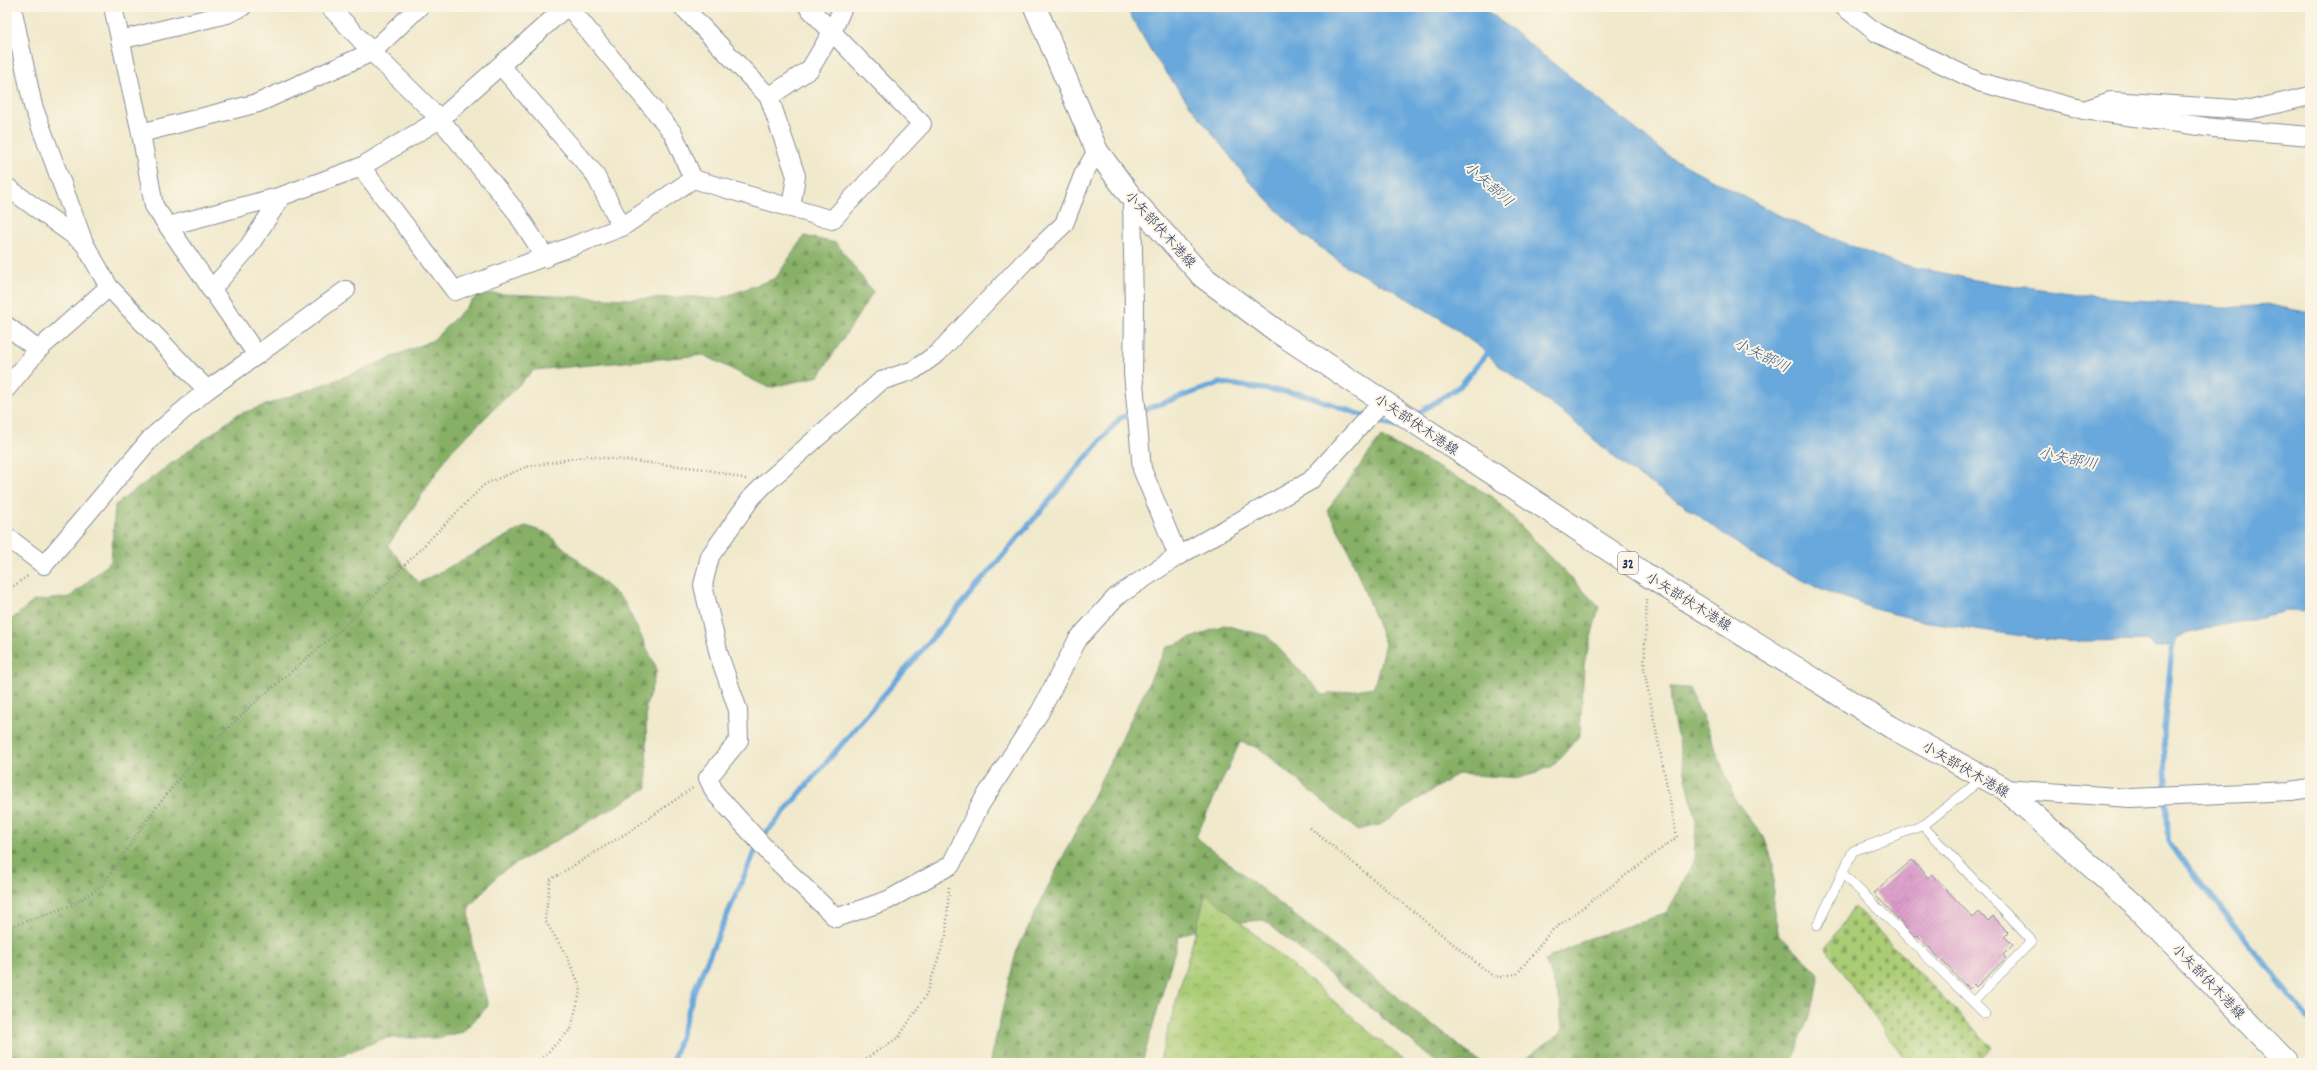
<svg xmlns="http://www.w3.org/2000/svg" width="2317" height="1070" font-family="Dekko,'Klee One',sans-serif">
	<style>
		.forest { fill: url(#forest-firs); stroke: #517062 }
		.cemetery { fill: url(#cemetery-stones); stroke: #627e69 }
		.park { fill: url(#park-crowns); stroke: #627e69 }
		.water { fill: #69a8dc; stroke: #426c9d }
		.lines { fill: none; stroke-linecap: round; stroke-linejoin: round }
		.stream { stroke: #69a8dc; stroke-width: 5.5 }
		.building { fill: url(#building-hatch) }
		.lane-casing { stroke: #868c95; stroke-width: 10 }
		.street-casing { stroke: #868c95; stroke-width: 20 }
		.primary-casing { stroke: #868c95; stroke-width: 24 }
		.path { stroke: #868c95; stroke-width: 2.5; stroke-dasharray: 1 3; stroke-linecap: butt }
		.lane { stroke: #fff; stroke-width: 9 }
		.street { stroke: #fff; stroke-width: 18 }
		.primary { stroke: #fff; stroke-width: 22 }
		.labels { text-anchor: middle; stroke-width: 4; stroke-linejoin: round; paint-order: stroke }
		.shield { fill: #fcf5e5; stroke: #5e6a86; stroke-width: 1 }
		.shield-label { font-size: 13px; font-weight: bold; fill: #1b2f5e }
		.street-label { font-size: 14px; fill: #1b2f5e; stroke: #fcf5e5 }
		.water-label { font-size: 15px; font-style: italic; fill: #36598a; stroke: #fcf5e5 }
	</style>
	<defs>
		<pattern id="forest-firs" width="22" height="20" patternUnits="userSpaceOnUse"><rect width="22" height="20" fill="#87b066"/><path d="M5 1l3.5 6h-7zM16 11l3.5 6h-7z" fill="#6e9057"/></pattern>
		<pattern id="cemetery-stones" width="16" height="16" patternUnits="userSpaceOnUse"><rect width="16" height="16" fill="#aacc74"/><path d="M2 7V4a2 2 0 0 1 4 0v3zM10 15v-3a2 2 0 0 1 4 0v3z" fill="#8aa662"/></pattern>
		<pattern id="park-crowns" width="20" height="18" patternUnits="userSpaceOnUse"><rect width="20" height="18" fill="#aacc74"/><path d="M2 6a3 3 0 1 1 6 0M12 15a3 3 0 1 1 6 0" fill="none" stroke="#8aa662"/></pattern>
		<pattern id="building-hatch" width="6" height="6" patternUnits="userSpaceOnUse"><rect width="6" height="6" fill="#da99c9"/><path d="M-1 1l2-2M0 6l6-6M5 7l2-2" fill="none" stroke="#b07da6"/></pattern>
	</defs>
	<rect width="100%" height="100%" fill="#fcf5e5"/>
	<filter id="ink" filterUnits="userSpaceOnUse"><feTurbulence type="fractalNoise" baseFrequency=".025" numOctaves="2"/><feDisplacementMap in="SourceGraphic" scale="8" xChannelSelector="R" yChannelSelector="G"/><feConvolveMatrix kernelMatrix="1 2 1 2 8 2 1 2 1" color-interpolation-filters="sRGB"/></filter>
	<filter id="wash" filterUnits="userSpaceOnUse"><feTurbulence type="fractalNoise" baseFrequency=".012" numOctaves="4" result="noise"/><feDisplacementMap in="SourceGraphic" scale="16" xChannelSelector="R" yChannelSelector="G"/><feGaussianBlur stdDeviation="0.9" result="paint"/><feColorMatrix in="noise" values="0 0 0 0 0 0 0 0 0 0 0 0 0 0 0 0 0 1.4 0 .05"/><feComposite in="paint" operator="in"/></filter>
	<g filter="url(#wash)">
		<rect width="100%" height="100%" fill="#f0e9cc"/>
		<!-- forest -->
		<g class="forest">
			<polygon points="804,236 836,243 873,292 819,376 769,388 704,355 534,370 450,452 388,546 419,583 526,526 547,533 624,601 657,669 646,707 647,788 500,873 469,907 471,940 488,1006 463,1032 437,1038 385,1038 321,1063 7,1063 7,623 34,601 70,597 111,561 115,505 237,415 347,376 433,340 480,293 629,299 692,297 718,299 776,278"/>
			<polygon points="1381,437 1493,497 1599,607 1584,664 1580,735 1553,766 1520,778 1457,774 1380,825 1357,830 1259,748 1240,742 1196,837 1478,1061 1486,1063 1437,1063 1264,920 1212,924 1179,936 1142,1063 990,1063 1016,952 1166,648 1224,625 1267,636 1323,695 1374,687 1385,644 1347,546 1327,510"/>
			<polygon points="1670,687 1689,688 1706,725 1735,800 1764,837 1773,862 1773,907 1779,935 1819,973 1812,1012 1791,1063 1521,1063 1562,1031 1560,1000 1545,960 1590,938 1667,913 1694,862 1696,822 1672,713"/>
		</g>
		<!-- cemetery -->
		<polygon class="cemetery" points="1854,906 1992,1047 1975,1063 1907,1063 1826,949"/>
		<!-- park -->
		<polygon class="park" points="1206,893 1407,1063 1159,1063"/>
		<!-- water -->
		<polygon class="water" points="1126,7 1483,7 1670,157 1786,219 1891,262 1985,282 2094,296 2224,308 2270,305 2310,313 2310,612 2288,611 2183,634 2176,638 2173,645 2155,648 2147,640 2081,641 2035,638 1923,621 1874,609 1817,587 1757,558 1684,505 1628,469 1567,416 1498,365 1485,351 1441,319 1393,290 1347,267 1298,231 1250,182 1190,105 1154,56"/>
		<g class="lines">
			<!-- stream -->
			<g class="stream">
				<polyline points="1414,416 1460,386 1491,349"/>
				<polyline points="2173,638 2164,731 2168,841 2310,1021"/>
				<polyline points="672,1063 696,986 760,840 1120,418 1220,383 1302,394 1397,427 1405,422"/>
			</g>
		</g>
		<g id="blocks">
			<!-- building -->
			<polygon class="building" points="1912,860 1928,878 1932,874 1973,918 1979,912 1988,921 1993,916 2008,932 2004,936 2013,945 2003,955 2006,958 1976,987 1974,984 1969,989 1917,935 1915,937 1910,932 1874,893"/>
		</g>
	</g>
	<g filter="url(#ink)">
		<use href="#blocks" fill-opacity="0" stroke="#868c95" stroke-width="1"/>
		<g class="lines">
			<!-- lane casing -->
			<g class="lane-casing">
				<g id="lane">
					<polyline points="1922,825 2032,941 1973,1002"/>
					<polyline points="1842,873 1985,1014"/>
					<polyline points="1817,926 1853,851 1924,825 1983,778"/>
				</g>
			</g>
			<!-- street casing -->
			<g class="street-casing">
				<g id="street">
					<polyline points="330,7 372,52 440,119 514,209 546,258"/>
					<polyline points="569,7 673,133 693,179"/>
					<polyline points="683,7 769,97 796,176 791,208"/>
					<polyline points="808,7 832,32 843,7"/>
					<polyline points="1844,7 1877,33 1979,82 2084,110 2214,128 2310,136"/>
					<polyline points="120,40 227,14 242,7"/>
					<polyline points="501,66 594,173 622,227"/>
					<polyline points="2087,109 2111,101 2250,110 2310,96"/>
					<polyline points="141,133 258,103 372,52 419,7"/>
					<polyline points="1097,151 1084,173 1064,224 1024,262 938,353 914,370 881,381 766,483 752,497 710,556 703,585 719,655 738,710 739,740 708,778 715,793 774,858 836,918 888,900 951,865 980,805 1040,712 1078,639 1116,597 1178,556 1310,481 1383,401"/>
					<polyline points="361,167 440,119 566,7"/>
					<polyline points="7,187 84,243"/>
					<polyline points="1132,198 1134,308 1133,373 1142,469 1178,556"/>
					<polyline points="168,226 282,196 361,167 455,291 622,227 693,179 832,220 922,124 832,32 810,69 769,97"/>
					<polyline points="109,287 207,390"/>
					<polyline points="211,290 247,249 282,196"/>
					<polyline points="7,326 38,350"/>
					<polyline points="257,355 346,290"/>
					<polyline points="7,388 38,350 109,287 84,243 33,106 12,7"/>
					<polyline points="7,537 44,565 152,437 207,390 257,355 154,206 141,133 113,7"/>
					<polyline points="2005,789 2130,798 2291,791 2310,788"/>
				</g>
			</g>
			<!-- primary casing -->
			<g class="primary-casing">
				<polyline id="primary" points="1035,7 1097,151 1132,198 1203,277 1278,332 1642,572 1891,727 2005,789 2141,911 2288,1063"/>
			</g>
			<!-- path -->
			<g class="path">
				<polyline points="7,591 29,575"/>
				<polyline points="1310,828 1494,977 1517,974 1550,932 1677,837 1644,669 1647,599"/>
				<polyline points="7,928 72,905 102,886 151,814 191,764 251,706 341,629 485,484 526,467 587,456 705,469 746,479"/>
				<polyline points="537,1063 571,1029 581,988 566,955 545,920 550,880 630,831 694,787"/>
				<polyline points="859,1063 899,1037 926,995 946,935 949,887"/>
			</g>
			<!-- lane -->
			<use href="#lane" class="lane"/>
			<!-- street -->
			<use href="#street" class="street"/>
			<!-- primary -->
			<use href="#primary" class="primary"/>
		</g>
	</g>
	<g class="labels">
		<!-- shield labels -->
		<rect class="shield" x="1618" y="552" width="20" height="22" rx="3"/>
		<g class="shield-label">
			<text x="1628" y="568">32</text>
		</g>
		<!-- street labels -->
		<g class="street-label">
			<text transform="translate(1161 229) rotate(48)" y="5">小矢部伏木港線</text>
			<text transform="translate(1417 424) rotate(34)" y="5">小矢部伏木港線</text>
			<text transform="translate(1689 601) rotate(32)" y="5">小矢部伏木港線</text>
			<text transform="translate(1966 769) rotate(30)" y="5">小矢部伏木港線</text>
			<text transform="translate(2209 981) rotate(46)" y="5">小矢部伏木港線</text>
		</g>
		<!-- water labels -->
		<g class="water-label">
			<text transform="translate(1489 184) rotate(41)" y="5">小矢部川</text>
			<text transform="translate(1762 355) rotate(26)" y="5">小矢部川</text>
			<text transform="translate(2068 458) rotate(12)" y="5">小矢部川</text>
		</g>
	</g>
	<!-- margin -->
	<rect width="2317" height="1070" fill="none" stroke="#fcf5e5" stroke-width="24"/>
</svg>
